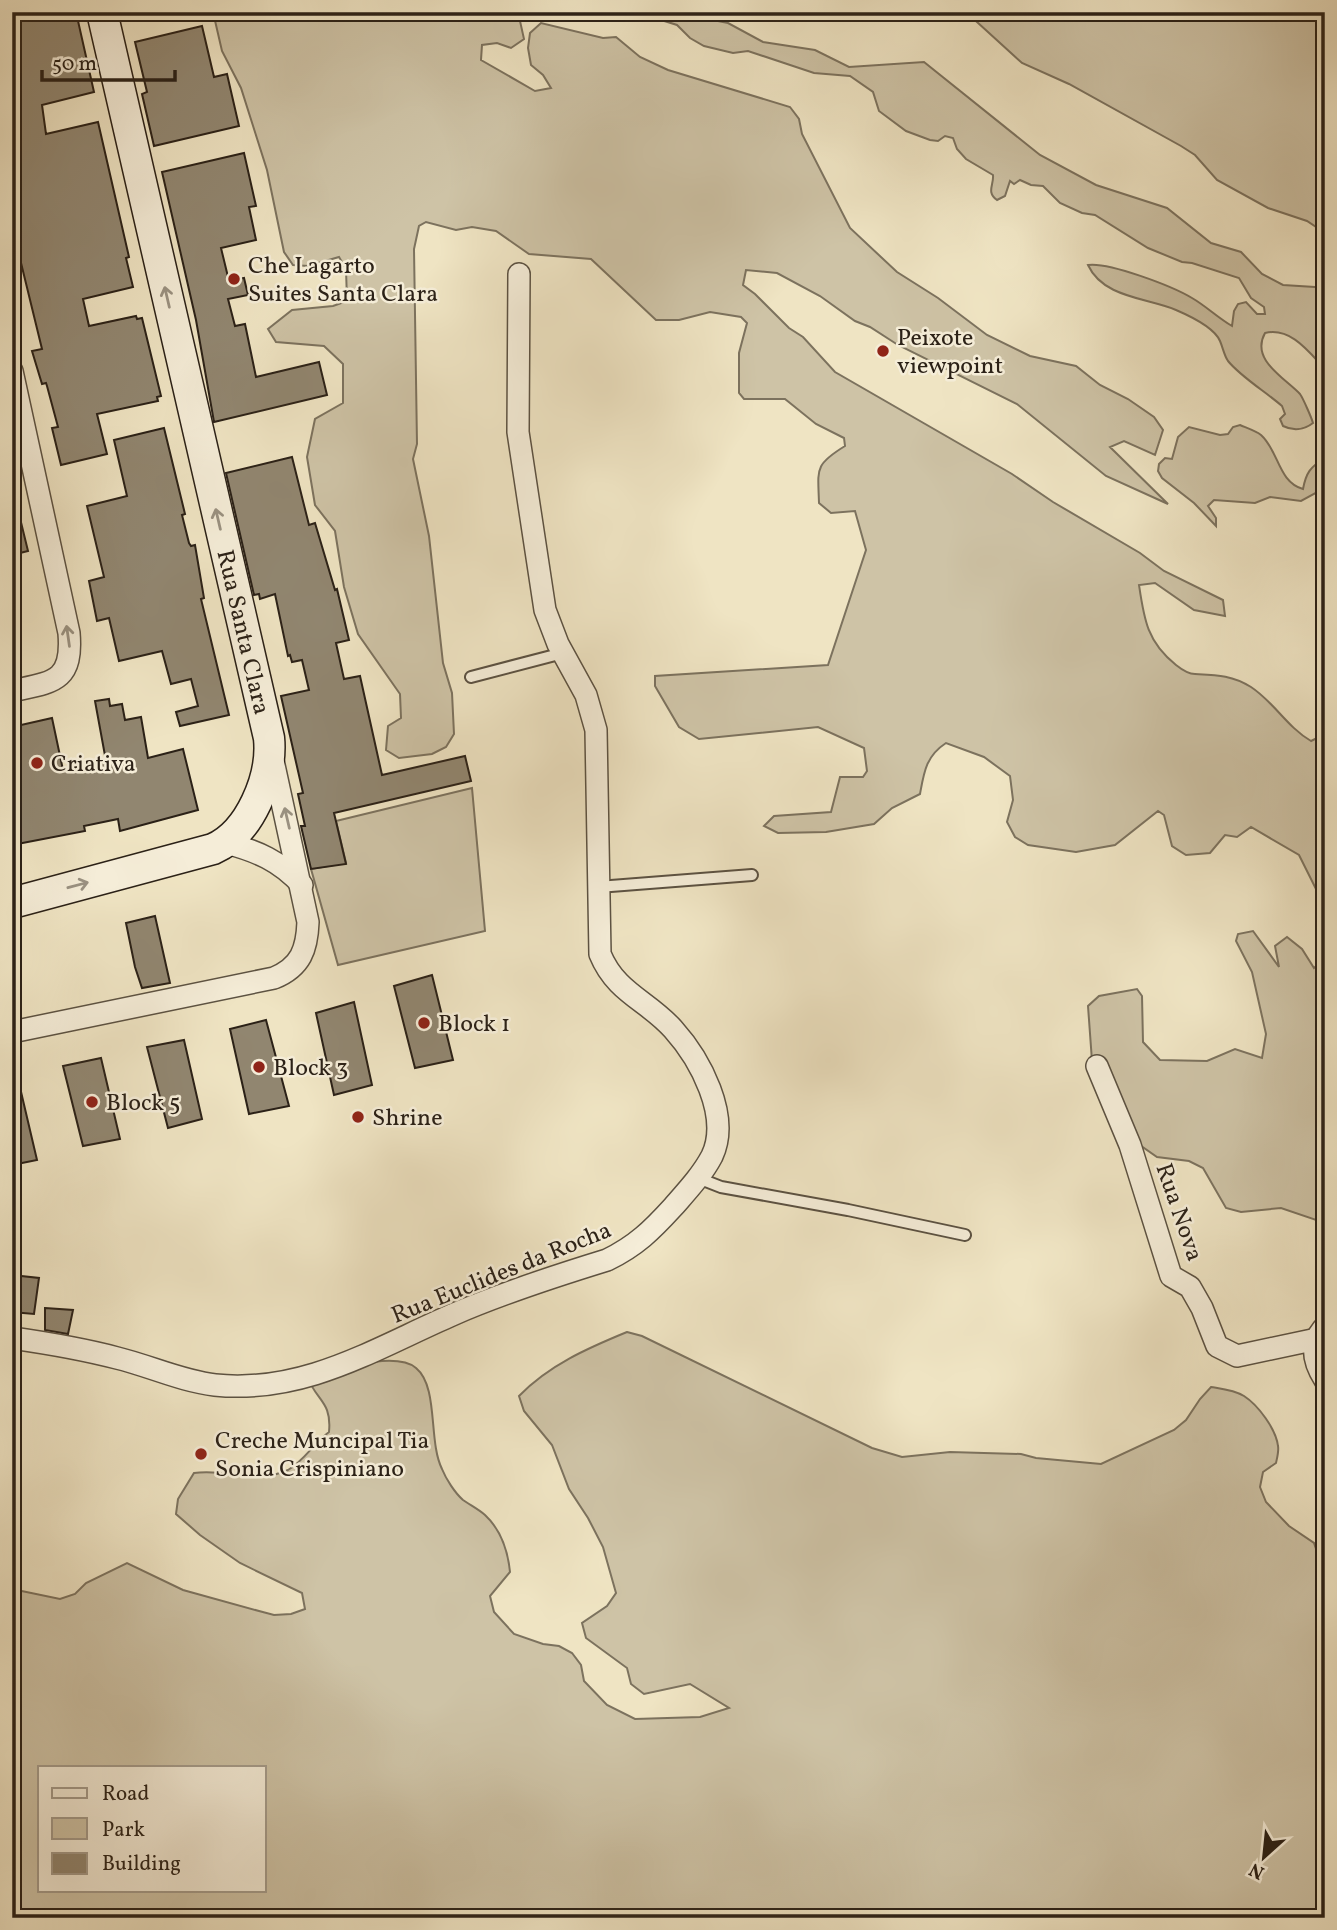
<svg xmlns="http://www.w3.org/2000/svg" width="1337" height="1930" font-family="Vollkorn,serif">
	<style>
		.green { fill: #cec3a6; stroke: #7c725e; stroke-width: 2; fill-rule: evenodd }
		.building { fill: #918670; stroke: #2b2117; stroke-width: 2 }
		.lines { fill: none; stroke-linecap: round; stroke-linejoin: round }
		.lane-casing { stroke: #5c5242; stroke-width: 14 }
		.street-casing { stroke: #5c5242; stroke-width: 24 }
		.secondary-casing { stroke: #2b2117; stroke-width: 33 }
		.lane { stroke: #f5edd8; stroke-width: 10 }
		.street { stroke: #f5edd8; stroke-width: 21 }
		.secondary { stroke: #f5edd8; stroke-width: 30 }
		.oneway { stroke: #9a9181 }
		.poi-dot { fill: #8f2418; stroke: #f5edd8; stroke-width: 2.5 }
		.labels { text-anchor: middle; stroke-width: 5; stroke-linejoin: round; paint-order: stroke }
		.poi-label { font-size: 24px; fill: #2b2117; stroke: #f5edd8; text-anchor: start }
		.street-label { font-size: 24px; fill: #2b2117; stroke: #f5edd8 }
	</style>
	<rect width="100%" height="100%" fill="#efe4c3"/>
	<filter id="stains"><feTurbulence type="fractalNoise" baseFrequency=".00286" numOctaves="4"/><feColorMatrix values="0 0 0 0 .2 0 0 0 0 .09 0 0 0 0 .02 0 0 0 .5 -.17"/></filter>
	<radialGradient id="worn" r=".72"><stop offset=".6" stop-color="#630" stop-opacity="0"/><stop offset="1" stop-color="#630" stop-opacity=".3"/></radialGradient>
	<!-- green -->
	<g class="green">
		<path d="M213 12H518L524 39 511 48 497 43 482 45 481 60 535 91 551 88 543 75 531 65 528 48 530 33 541 23 603 38 616 37 640 57 668 70 790 107 799 119 802 134 850 228 897 272 938 298 987 335 1030 356 1076 366 1100 385 1128 399 1154 417 1163 430 1155 455 1124 441 1110 447 1168 504 1106 476 1017 404 898 345 870 327 855 321 820 296 777 273 746 270 743 285 755 294 789 328 803 337 835 372 1012 474 1053 502 1140 553 1164 571 1223 600 1225 616 1194 610 1155 583 1139 585C1144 619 1147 642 1176 665 1181 669 1188 674 1195 674 1216 675 1232 675 1251 687 1274 702 1287 727 1311 741L1325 734V918L1323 903 1299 855 1251 827 1237 837 1225 835 1210 853 1186 855 1172 846 1164 815 1158 811 1115 845 1076 852 1028 845 1015 837 1007 822 1013 800 1010 776 984 757 946 743C926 756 924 772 920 794L892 808 874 824 826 832 778 833 764 826 774 816 831 812 840 777H863L867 771 864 748 818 727 699 739 679 727 655 686V676L828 665 866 550 855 511 831 513 819 503C818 469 814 465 845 446L844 438 816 424 785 399H744L739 393V353L747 323 741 317 710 312 679 320H656L591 259 529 254 496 231 472 227 456 230 426 222 419 226 414 249 417 444 413 459 429 536 443 663 452 693 454 734 446 747 432 754 399 758 386 750 388 726 401 718 400 694 358 634 344 587 335 531 315 505 307 457 315 419 343 403V364L324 346 276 342 268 329 292 310 333 306 347 301 346 269 339 257 308 266 293 265 284 252 267 170 241 88 222 51Z"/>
		<path d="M645 12H692L698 17 728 23 763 42 815 50 849 67 924 62 1040 155 1096 185 1167 208 1211 243 1241 252 1262 274 1283 285 1315 287 1325 292V369C1309 352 1291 327 1265 333 1250 360 1285 378 1300 394 1303 398 1312 419 1313 423 1304 430 1293 431 1283 426L1280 419 1285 414 1282 406C1266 392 1241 377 1228 361 1224 355 1223 348 1220 341 1214 327 1190 316 1176 310 1148 298 1103 298 1088 265 1109 262 1172 286 1192 298 1206 306 1218 318 1232 326L1234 311 1238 304 1246 302 1257 314H1265L1264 307 1251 298 1239 278 1192 263 1182 262 1148 248 1095 215 1082 213 1060 203 1043 186 1031 185 1020 180 1014 184 1010 181 1005 196 997 200C986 192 994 185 993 175L966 159 957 149 953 138 945 136 938 141 930 140 906 131 879 111 873 92 850 76 814 73 748 51 733 53 704 46 690 38 677 25 658 19Z"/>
		<polygon points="966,12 1325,12 1325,233 1307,221 1268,208 1217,180 1195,155 1181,146 1069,84 1022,63"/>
		<path d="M1240 425C1247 428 1256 431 1261 435 1279 451 1278 482 1303 489 1306 473 1310 467 1325 458V488L1301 501 1270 497 1255 503 1214 500 1208 506 1216 518V526L1194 503 1162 478 1158 471 1159 464 1165 458 1172 459 1178 437 1189 427 1220 435 1228 434 1233 427Z"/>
		<polygon points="472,788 485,931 338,965 311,869 346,863 336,821"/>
		<polygon points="1253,931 1279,967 1275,946 1287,937 1302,949 1314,968 1325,958 1325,1217 1319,1221 1281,1208 1241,1212 1226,1208 1203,1168 1189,1161 1157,1157 1137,1143 1092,1061 1088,1006 1099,996 1137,989 1142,996 1143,1042 1160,1060 1207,1061 1235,1049 1262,1058 1266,1034 1252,972 1236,941 1238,934"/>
		<path d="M627 1332 642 1336 872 1448 902 1457 950 1452 1021 1454 1036 1458 1101 1464 1174 1430 1186 1420 1200 1399 1211 1387C1223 1389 1234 1390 1244 1396 1258 1405 1276 1429 1278 1446 1279 1451 1277 1458 1276 1463L1263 1472 1260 1487 1266 1502 1289 1526 1314 1543 1325 1575V1918H12V1589L60 1599 75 1594 86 1583 127 1563 183 1590 259 1611 274 1615 291 1614 305 1609 302 1593 240 1563 200 1535 176 1514 178 1499 194 1473C224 1468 259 1484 288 1470 304 1461 314 1443 329 1432 332 1401 316 1401 307 1376 332 1371 395 1350 416 1368 439 1387 428 1441 442 1469 446 1479 455 1493 463 1500 470 1505 478 1509 485 1515 501 1530 508 1552 510 1572L490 1596 494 1612 514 1634 543 1644 559 1646 572 1653 581 1665 584 1681 607 1705 635 1719 700 1717 729 1708 690 1684 644 1694 631 1684 627 1668 586 1638 582 1623 607 1606 616 1593 603 1547 588 1518 569 1489 552 1445 524 1411 519 1396C549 1365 588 1348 627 1332ZM40 1767H264V1890H40Z"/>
	</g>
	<!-- building -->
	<g class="building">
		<polygon points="12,12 76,12 94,92 42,105 46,134 98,122 129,257 126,258 133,287 83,299 89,326 136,316 137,319 142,318 161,396 157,397 158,401 97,414 107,454 61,465 52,428 58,427 47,386 46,383 42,384 32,351 42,349 12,226"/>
		<polygon points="202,26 214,77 227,74 239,126 154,146 142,94 147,92 135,42"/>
		<polygon points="244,153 256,206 249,207 256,240 221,248 229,281 244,278 248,295 228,299 235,326 245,324 256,377 319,362 327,395 214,422 196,320 162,172"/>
		<polygon points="164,428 185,514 182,515 189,543 191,546 195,545 204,598 201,599 229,715 180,726 176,712 198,706 191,679 171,684 162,651 119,661 109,618 97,621 89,581 104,577 87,506 127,496 114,440"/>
		<polygon points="292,457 309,525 315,523 335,590 337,589 349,640 336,643 344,679 360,676 382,775 465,756 471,781 334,813 346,864 311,869 301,826 305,826 298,794 303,793 281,696 309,690 302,660 292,662 290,655 288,656 275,594 260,599 259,594 254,595 226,473"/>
		<polygon points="18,510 28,551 12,555 12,511"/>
		<polygon points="109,699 110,706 122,704 125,720 141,717 148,758 183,749 198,810 120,831 118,819 84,826 85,831 12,845 12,727 52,718 63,770 106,761 95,701"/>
		<polygon points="155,916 170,983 142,988 135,967 126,923"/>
		<polygon points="432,975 453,1060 415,1068 394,986"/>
		<polygon points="354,1002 372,1085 334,1095 316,1013"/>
		<polygon points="266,1020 289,1106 249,1114 230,1029"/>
		<polygon points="184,1040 202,1119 168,1128 147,1047"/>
		<polygon points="101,1058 120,1139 83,1146 63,1066"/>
		<polygon points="18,1079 37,1160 12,1165 12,1080"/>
		<polygon points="12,1275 39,1278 34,1314 12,1312"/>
		<polygon points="45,1308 73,1310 68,1334 45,1330"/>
	</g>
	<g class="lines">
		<!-- lane casing -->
		<g class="lane-casing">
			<g id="lane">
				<polyline points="471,677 563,653"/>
				<polyline points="598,887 752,875"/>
				<polyline points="698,1178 721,1187 848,1210 965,1235"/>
			</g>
		</g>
		<!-- street casing -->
		<g class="street-casing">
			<g id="street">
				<path d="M12 371 69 633C73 682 53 682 12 691"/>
				<path d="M226 843C257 851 280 861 302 885"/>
				<path d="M12 1032 274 978C301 967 307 949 308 922L272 756"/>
				<polyline points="1097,1066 1130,1145 1171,1276 1190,1287 1202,1308 1217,1346 1237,1356 1317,1339"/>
				<path d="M1323 1329C1309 1346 1314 1363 1325 1380"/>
				<path d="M12 1338C47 1343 83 1349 117 1358 150 1366 181 1381 215 1385 304 1394 374 1349 452 1315 502 1293 555 1276 607 1260 636 1246 652 1230 673 1207 687 1191 702 1175 712 1156 731 1116 700 1059 673 1029 647 1000 616 993 600 954L596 730 586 695 558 644 545 610 518 432 519 274"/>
			</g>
		</g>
		<!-- secondary casing -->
		<g class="secondary-casing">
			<path id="secondary" d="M12 903 213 849C250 833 273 777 269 738L102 12"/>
		</g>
		<!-- lane -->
		<use href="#lane" class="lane"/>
		<!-- street -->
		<use href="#street" class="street"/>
		<!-- secondary -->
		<use href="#secondary" class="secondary"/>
	</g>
	<!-- one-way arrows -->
	<defs><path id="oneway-shaft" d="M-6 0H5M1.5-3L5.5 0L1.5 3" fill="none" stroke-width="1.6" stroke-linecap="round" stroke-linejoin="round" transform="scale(1.75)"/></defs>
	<g class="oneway">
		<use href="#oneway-shaft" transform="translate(167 297) rotate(-103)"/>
		<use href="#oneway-shaft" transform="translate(218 519) rotate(-103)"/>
		<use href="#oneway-shaft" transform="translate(68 636) rotate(-98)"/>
		<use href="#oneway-shaft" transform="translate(287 818) rotate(-103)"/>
		<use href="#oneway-shaft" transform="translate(78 885) rotate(-15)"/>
	</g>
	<!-- markers -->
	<g class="poi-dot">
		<circle cx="234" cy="279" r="7"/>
		<circle cx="883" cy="351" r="7"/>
		<circle cx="37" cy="763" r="7"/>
		<circle cx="424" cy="1023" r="7"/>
		<circle cx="259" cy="1067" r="7"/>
		<circle cx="92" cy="1102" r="7"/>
		<circle cx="358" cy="1117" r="7"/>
		<circle cx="201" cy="1454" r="7"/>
	</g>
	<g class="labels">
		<!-- poi labels -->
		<g class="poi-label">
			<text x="248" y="273">Che Lagarto<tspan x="248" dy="28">Suites Santa Clara</tspan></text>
			<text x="897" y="345">Peixote<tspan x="897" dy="28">viewpoint</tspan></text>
			<text x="51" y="771">Criativa</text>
			<text x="438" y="1031">Block 1</text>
			<text x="273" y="1075">Block 3</text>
			<text x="106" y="1110">Block 5</text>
			<text x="372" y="1125">Shrine</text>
			<text x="215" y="1448">Creche Muncipal Tia<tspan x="215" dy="28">Sonia Crispiniano</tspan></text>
		</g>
		<!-- street labels -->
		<g class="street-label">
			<text transform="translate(244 632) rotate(77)" y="8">Rua Santa Clara</text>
			<text transform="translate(1180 1212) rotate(71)" y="8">Rua Nova</text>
			<text transform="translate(501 1272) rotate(-22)" y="8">Rua Euclides da Rocha</text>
		</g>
	</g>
	<!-- margin -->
	<rect width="1337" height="1930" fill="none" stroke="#efe4c3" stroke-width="42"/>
	<rect x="14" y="14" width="1309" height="1902" fill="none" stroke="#2b2117" stroke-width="3.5"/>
	<rect x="21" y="21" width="1295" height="1888" fill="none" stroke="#2b2117" stroke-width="2"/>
	<!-- legend -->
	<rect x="38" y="1766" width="228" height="126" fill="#f5edd8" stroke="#a49b8b" stroke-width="2"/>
	<rect x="52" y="1788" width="35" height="10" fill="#f5edd8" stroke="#a49b8b" stroke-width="2"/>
	<text x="102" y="1800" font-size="21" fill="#2b2117">Road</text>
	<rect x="52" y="1818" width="35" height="21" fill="#cec3a6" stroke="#a49b8b" stroke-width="2"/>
	<text x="102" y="1836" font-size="21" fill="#2b2117">Park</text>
	<rect x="52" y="1853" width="35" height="21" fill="#918670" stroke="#a49b8b" stroke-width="2"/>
	<text x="102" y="1870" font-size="21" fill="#2b2117">Building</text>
	<!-- north arrow -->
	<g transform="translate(1264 1857) rotate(207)" stroke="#f5edd8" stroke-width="5" paint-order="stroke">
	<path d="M0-5L12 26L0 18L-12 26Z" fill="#2b2117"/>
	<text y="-10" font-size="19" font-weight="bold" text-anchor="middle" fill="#2b2117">N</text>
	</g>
	<!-- scale -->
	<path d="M42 70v10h133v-10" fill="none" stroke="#2b2117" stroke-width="3.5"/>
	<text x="52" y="70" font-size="21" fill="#2b2117" stroke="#f5edd8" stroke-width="5" paint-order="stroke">50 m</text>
	<rect width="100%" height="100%" filter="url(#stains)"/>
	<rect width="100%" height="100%" fill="url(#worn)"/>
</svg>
